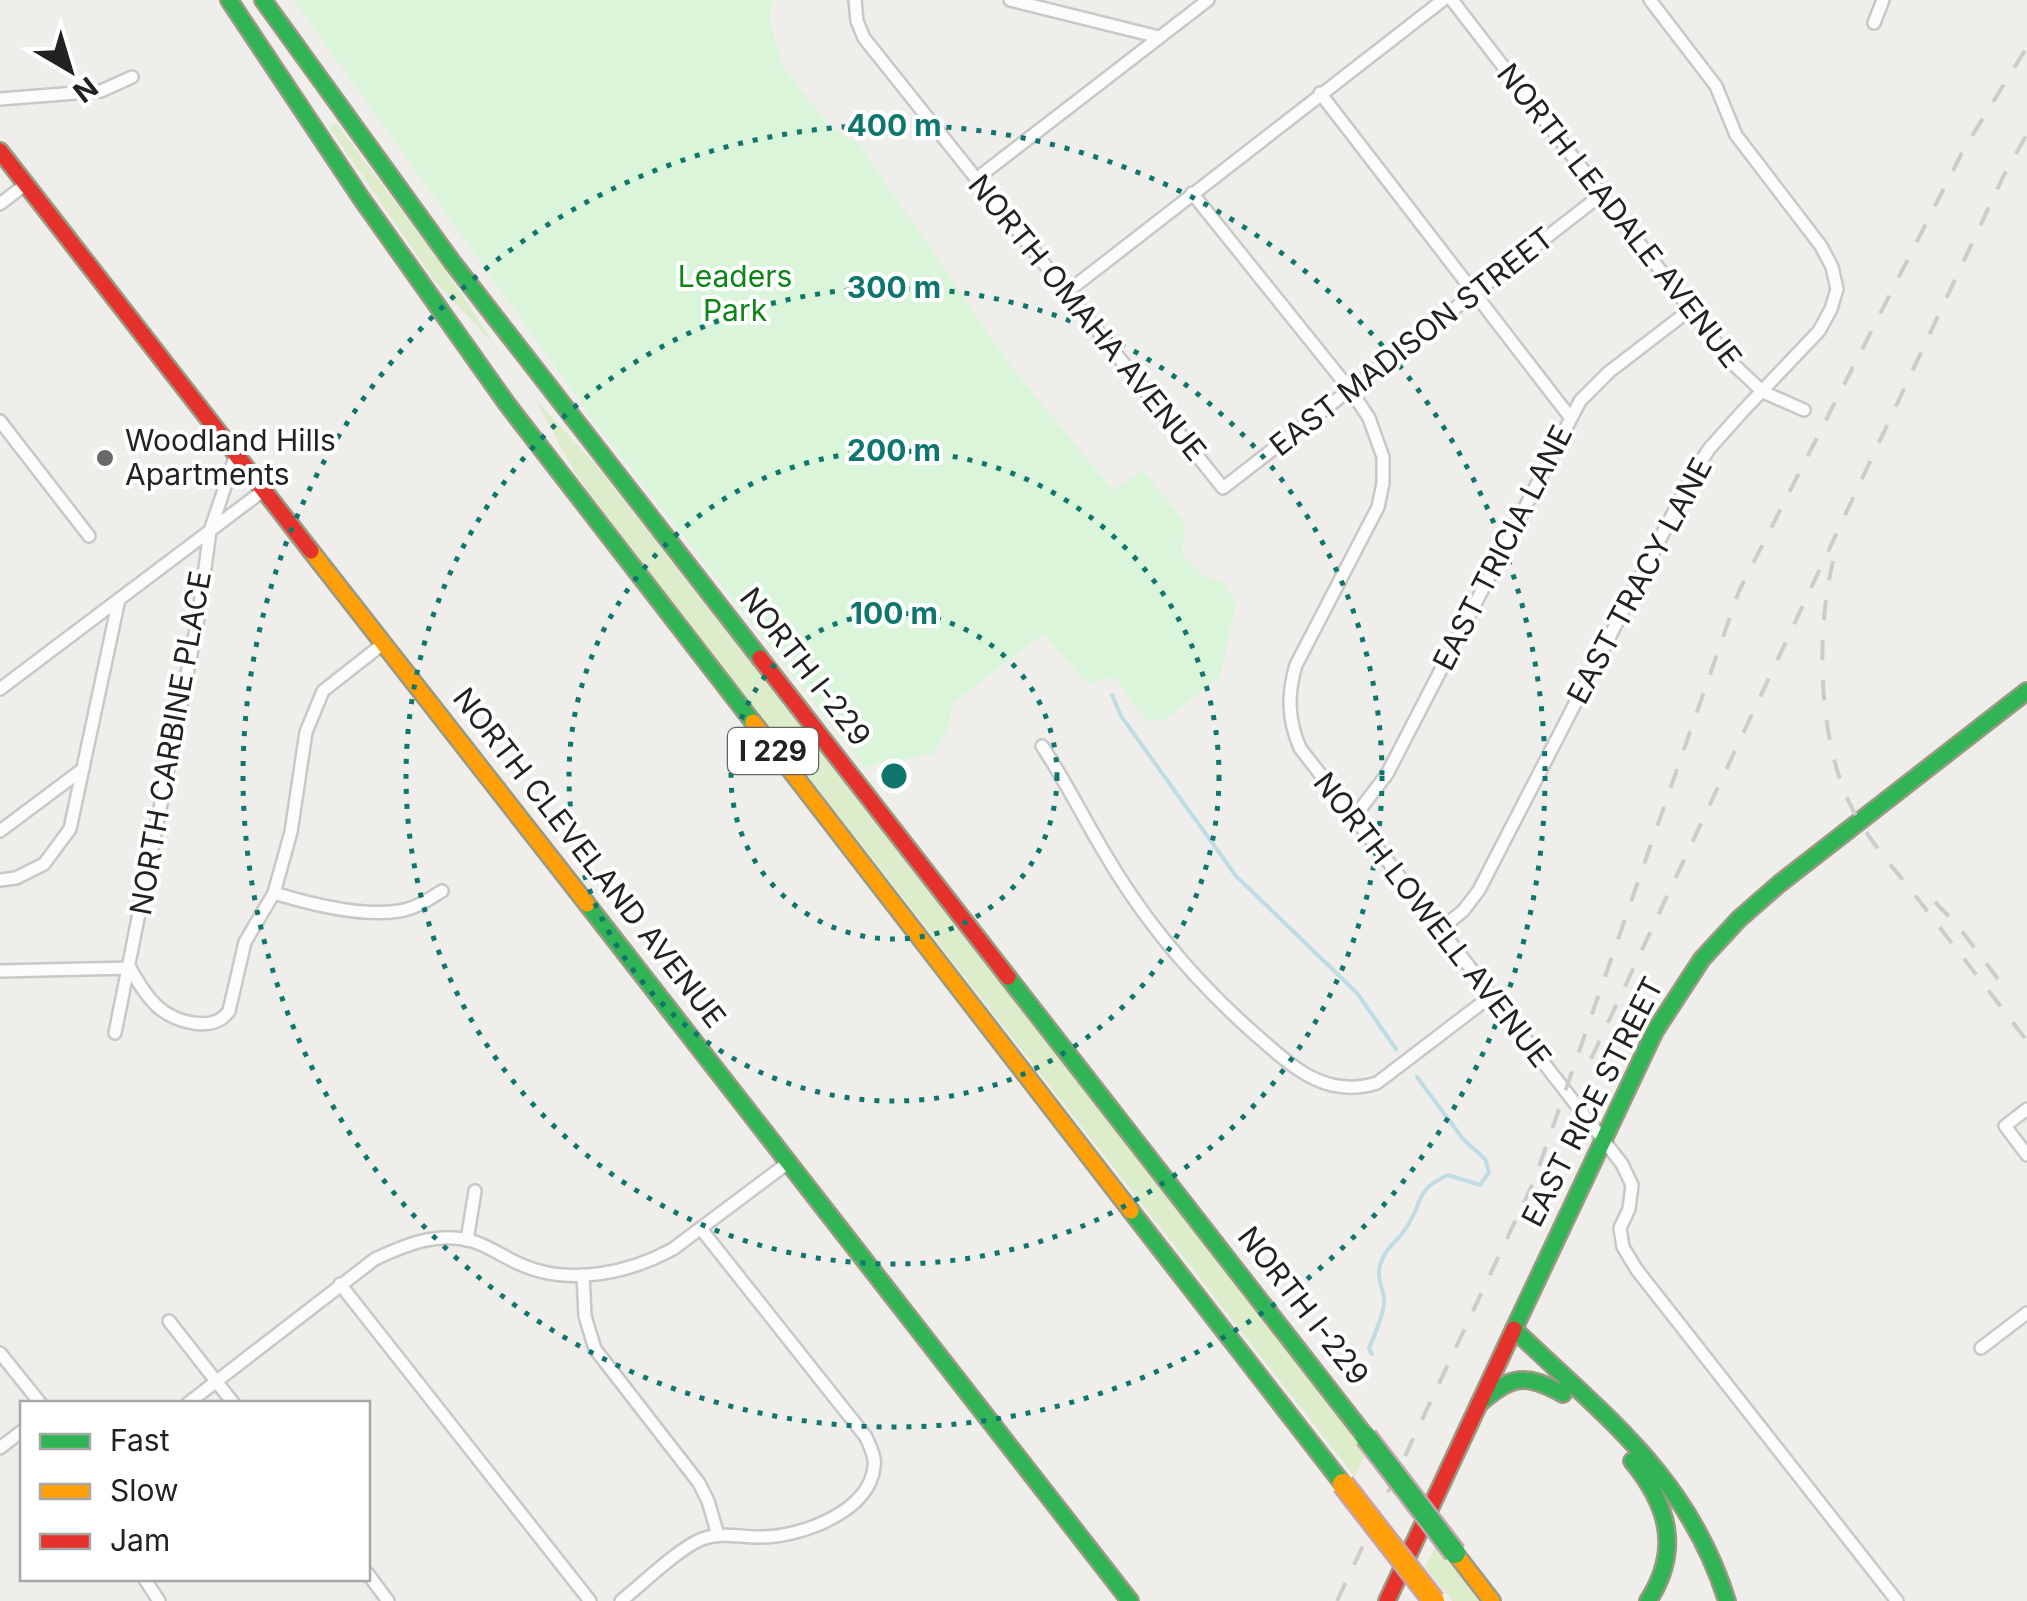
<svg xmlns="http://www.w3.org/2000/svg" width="2027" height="1601" font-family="Inter,sans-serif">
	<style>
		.grass { fill: #ddeccb }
		.park { fill: #daf5da }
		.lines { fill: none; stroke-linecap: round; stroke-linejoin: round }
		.stream { stroke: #bfdbe3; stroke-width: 4 }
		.street-casing { stroke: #c9c8c7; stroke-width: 16 }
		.fast-casing { stroke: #999a82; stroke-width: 20 }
		.slow-casing { stroke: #999a82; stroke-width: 20 }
		.jam-casing { stroke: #999a82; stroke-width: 20 }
		.street { stroke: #fdfcfc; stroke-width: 11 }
		.fast { stroke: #30b455; stroke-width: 15 }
		.slow { stroke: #ff9f0a; stroke-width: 15 }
		.jam { stroke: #e5322d; stroke-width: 15 }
		.rail { stroke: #ccc; stroke-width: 4; stroke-dasharray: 20 20; stroke-linecap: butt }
		.fast-bridge-casing { stroke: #c5a2ac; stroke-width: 25; stroke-linecap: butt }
		.slow-bridge-casing { stroke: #c5a2ac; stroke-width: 25; stroke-linecap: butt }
		.fast-bridge { stroke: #30b455; stroke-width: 20 }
		.slow-bridge { stroke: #ff9f0a; stroke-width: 20 }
		.ring { fill: none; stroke: #0f766e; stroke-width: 5; stroke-dasharray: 5 10 }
		.poi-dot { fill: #6a6968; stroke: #fff; stroke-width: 4 }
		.labels { text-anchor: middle; stroke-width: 8; stroke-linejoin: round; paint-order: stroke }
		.shield { fill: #fff; stroke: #646464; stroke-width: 2.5 }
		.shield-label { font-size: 28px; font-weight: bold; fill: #222 }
		.street-label { font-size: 30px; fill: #222; stroke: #fff }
		.park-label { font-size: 30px; fill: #0c8416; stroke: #fff }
		.poi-label { font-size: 30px; fill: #222; stroke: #fff; text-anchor: start }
		.centre { fill: #0f766e; stroke: #fff; stroke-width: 5 }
		.ring-label { font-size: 30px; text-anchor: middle; font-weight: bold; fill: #0f766e; stroke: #fff; stroke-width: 8; stroke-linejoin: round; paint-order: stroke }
	</style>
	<rect width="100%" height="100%" fill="#f0eeeb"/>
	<!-- grass -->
	<g class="grass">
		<polygon points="336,123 442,265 496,347 434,280 329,127"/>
		<polygon points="535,399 597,466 1366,1453 1355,1477 662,589 576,475"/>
		<polygon points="1436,1546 1480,1601 1452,1601 1425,1567"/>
	</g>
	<!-- park -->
	<polygon class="park" points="294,0 773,0 769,18 782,65 830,127 859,144 1012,368 1113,490 1143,471 1185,522 1182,555 1205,578 1222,581 1236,604 1220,677 1163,721 1146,720 1114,677 1088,684 1043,634 953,703 947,731 931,757 927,754 864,767 601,431"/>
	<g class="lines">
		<!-- stream -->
		<g class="stream">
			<polyline points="1112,695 1121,716 1236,876 1357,993 1396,1049"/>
			<path d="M1372 1354 1369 1348C1374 1336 1383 1317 1384 1303 1385 1290 1376 1281 1380 1265 1385 1248 1397 1242 1406 1228 1424 1202 1413 1191 1448 1175L1480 1185 1489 1172 1485 1159 1463 1139 1417 1077"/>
		</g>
		<!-- street casing -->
		<g class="street-casing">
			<g id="street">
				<polyline points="855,0 857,21 864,38 1223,488 1601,195"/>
				<polyline points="1010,0 1159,37"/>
				<polyline points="1452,0 1731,362 1763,392 1804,410"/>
				<polyline points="1874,23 1883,0"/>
				<polyline points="1320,93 1570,417"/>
				<polyline points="0,99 101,91 132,77"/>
				<polyline points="976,179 1208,0"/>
				<path d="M1192 193 1351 391 1369 418 1383 457V483L1378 507 1296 665C1287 695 1288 720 1300 748L1622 1164 1632 1185 1629 1209 1620 1228 1623 1247 1637 1270 1897 1601"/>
				<polyline points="0,204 26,184"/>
				<polyline points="1067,292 1443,0"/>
				<polyline points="0,421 89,536"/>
				<polyline points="0,689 264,490"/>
				<path d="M1042 746C1065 780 1083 817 1104 852 1144 921 1197 983 1256 1035 1293 1067 1325 1099 1377 1083L1491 996"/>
				<polyline points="1352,820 1387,774 1580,401 1609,372 1691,309"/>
				<polyline points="0,831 83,769"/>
				<polyline points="0,880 16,878 44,864 70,829 119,599"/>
				<path d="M274 893C310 904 363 917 399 911 415 909 429 899 442 891"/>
				<polyline points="1439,930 1463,911 1479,890 1695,471 1709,449 1742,412 1819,331 1831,309 1837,289 1832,267 1821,246 1736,135 1716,86 1650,0"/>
				<path d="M0 971 130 968C138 982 146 996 158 1007 176 1023 214 1033 229 1011L245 942 274 893 291 832 306 732 323 691 384 643"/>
				<polyline points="115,1033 198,619 210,531 236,454"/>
				<polyline points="2027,1109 2005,1126 2027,1155"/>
				<polyline points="467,1240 475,1191"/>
				<polyline points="583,1275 585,1316 595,1349 699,1483 708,1501 718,1535"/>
				<polyline points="340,1284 590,1601"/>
				<polyline points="169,1321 234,1404"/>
				<polyline points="1981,1348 2027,1313"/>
				<polyline points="0,1353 41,1404"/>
				<path d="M187 1404 375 1259C405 1245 438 1231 472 1241 489 1246 505 1258 522 1265 569 1286 629 1273 673 1249L789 1162"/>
				<polyline points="0,1448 22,1431"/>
				<polyline points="368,1574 388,1601"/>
				<polyline points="144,1578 159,1601"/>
				<path d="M621 1601C641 1585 679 1548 702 1539 723 1531 742 1538 763 1537 802 1536 869 1512 874 1467 876 1457 870 1447 866 1437L701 1229"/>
			</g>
		</g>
		<!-- fast casing -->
		<g class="fast-casing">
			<g id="fast">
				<polyline points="229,0 361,198 507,404 753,722"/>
				<polyline points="263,0 453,263 760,658"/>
				<polyline points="587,904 1130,1601"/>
				<polyline points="1008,977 1366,1437"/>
				<polyline points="1131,1211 1343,1484"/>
				<polyline points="1514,1329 1655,1031 1702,959 1739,919 1779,884 2027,691"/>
				<path d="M1514 1329C1604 1416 1688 1476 1727 1601"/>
				<path d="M1479 1404C1511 1375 1525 1373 1563 1394"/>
				<path d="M1632 1461C1669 1506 1681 1550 1648 1601"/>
			</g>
		</g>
		<!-- slow casing -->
		<g class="slow-casing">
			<g id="slow">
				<polyline points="311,551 587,904"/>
				<polyline points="753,722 1131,1211"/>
				<polyline points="1455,1553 1492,1601"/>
			</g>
		</g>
		<!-- jam casing -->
		<g class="jam-casing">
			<g id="jam">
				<polyline points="0,151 311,551"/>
				<polyline points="760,658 1008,977"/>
				<polyline points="1387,1601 1514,1329"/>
			</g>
		</g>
		<!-- street -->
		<use href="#street" class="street"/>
		<!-- fast -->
		<use href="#fast" class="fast"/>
		<!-- slow -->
		<use href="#slow" class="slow"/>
		<!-- jam -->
		<use href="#jam" class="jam"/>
		<!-- rail -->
		<g class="rail">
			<path d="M1833 561C1816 632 1818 735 1849 802 1865 836 1891 865 1915 895 1952 944 1990 992 2027 1041"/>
			<polyline points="1935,902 1958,926 1998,979"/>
			<polyline points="1591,1059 2003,177 2027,134"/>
			<polyline points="1337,1601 1534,1181 1739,591 1964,149 2027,47"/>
		</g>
		<!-- fast-bridge casing -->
		<g class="fast-bridge-casing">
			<polyline id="fast-bridge" points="1366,1437 1455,1553"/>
		</g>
		<!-- slow-bridge casing -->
		<g class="slow-bridge-casing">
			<polyline id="slow-bridge" points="1343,1484 1434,1601"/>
		</g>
		<!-- fast-bridge -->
		<use href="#fast-bridge" class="fast-bridge"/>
		<!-- slow-bridge -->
		<use href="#slow-bridge" class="slow-bridge"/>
	</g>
	<!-- distance rings -->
	<g class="ring">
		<circle cx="894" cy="776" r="163"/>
		<circle cx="894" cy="776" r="325"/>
		<circle cx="894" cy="776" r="488"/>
		<circle cx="894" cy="776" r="651"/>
	</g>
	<!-- markers -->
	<circle class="poi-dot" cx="105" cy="458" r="10"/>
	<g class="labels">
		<!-- shield labels -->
		<rect class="shield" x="728" y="728" width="90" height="46" rx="8"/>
		<g class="shield-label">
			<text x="773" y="761">I 229</text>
		</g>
		<!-- street labels -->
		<g class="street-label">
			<text transform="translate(1619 216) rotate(52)" y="10">NORTH LEADALE AVENUE</text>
			<text transform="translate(1087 318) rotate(51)" y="10">NORTH OMAHA AVENUE</text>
			<text transform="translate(1412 342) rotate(-38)" y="10">EAST MADISON STREET</text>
			<text transform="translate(1503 548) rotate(-63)" y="10">EAST TRICIA LANE</text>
			<text transform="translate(1640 581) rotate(-62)" y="10">EAST TRACY LANE</text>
			<text transform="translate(805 667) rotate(52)" y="10">NORTH I-229</text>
			<text transform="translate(171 743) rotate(-80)" y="10">NORTH CARBINE PLACE</text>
			<text transform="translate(589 858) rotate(52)" y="10">NORTH CLEVELAND AVENUE</text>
			<text transform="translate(1432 920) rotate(52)" y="10">NORTH LOWELL AVENUE</text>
			<text transform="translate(1593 1102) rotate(-63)" y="10">EAST RICE STREET</text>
			<text transform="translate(1303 1306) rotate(52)" y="10">NORTH I-229</text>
		</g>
		<!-- park labels -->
		<g class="park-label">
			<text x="735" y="287">Leaders<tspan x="735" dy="34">Park</tspan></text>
		</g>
		<!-- poi labels -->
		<g class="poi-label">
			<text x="125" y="451">Woodland Hills<tspan x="125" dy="34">Apartments</tspan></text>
		</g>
	</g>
	<circle cx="894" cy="776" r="15" class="centre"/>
	<g class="ring-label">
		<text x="894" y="136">400 m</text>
		<text x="894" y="298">300 m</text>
		<text x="894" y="461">200 m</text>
		<text x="894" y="624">100 m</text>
	</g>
	<!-- legend -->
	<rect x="20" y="1401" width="350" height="180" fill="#ffffff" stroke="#a7a7a7" stroke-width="2.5"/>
	<rect x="40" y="1434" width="50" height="15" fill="#30b455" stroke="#a7a7a7" stroke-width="2.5"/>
	<text x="110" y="1451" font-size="30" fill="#222222">Fast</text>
	<rect x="40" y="1484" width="50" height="15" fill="#ff9f0a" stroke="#a7a7a7" stroke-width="2.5"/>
	<text x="110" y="1501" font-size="30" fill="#222222">Slow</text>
	<rect x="40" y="1534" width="50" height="15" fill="#e5322d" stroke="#a7a7a7" stroke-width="2.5"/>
	<text x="110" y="1551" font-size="30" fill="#222222">Jam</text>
	<!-- north arrow -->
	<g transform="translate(70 70) rotate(142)" stroke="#ffffff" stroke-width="8" paint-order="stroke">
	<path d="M0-8L18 38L0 25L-18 38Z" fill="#222222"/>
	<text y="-15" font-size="28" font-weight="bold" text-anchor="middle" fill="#222222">N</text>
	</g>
</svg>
